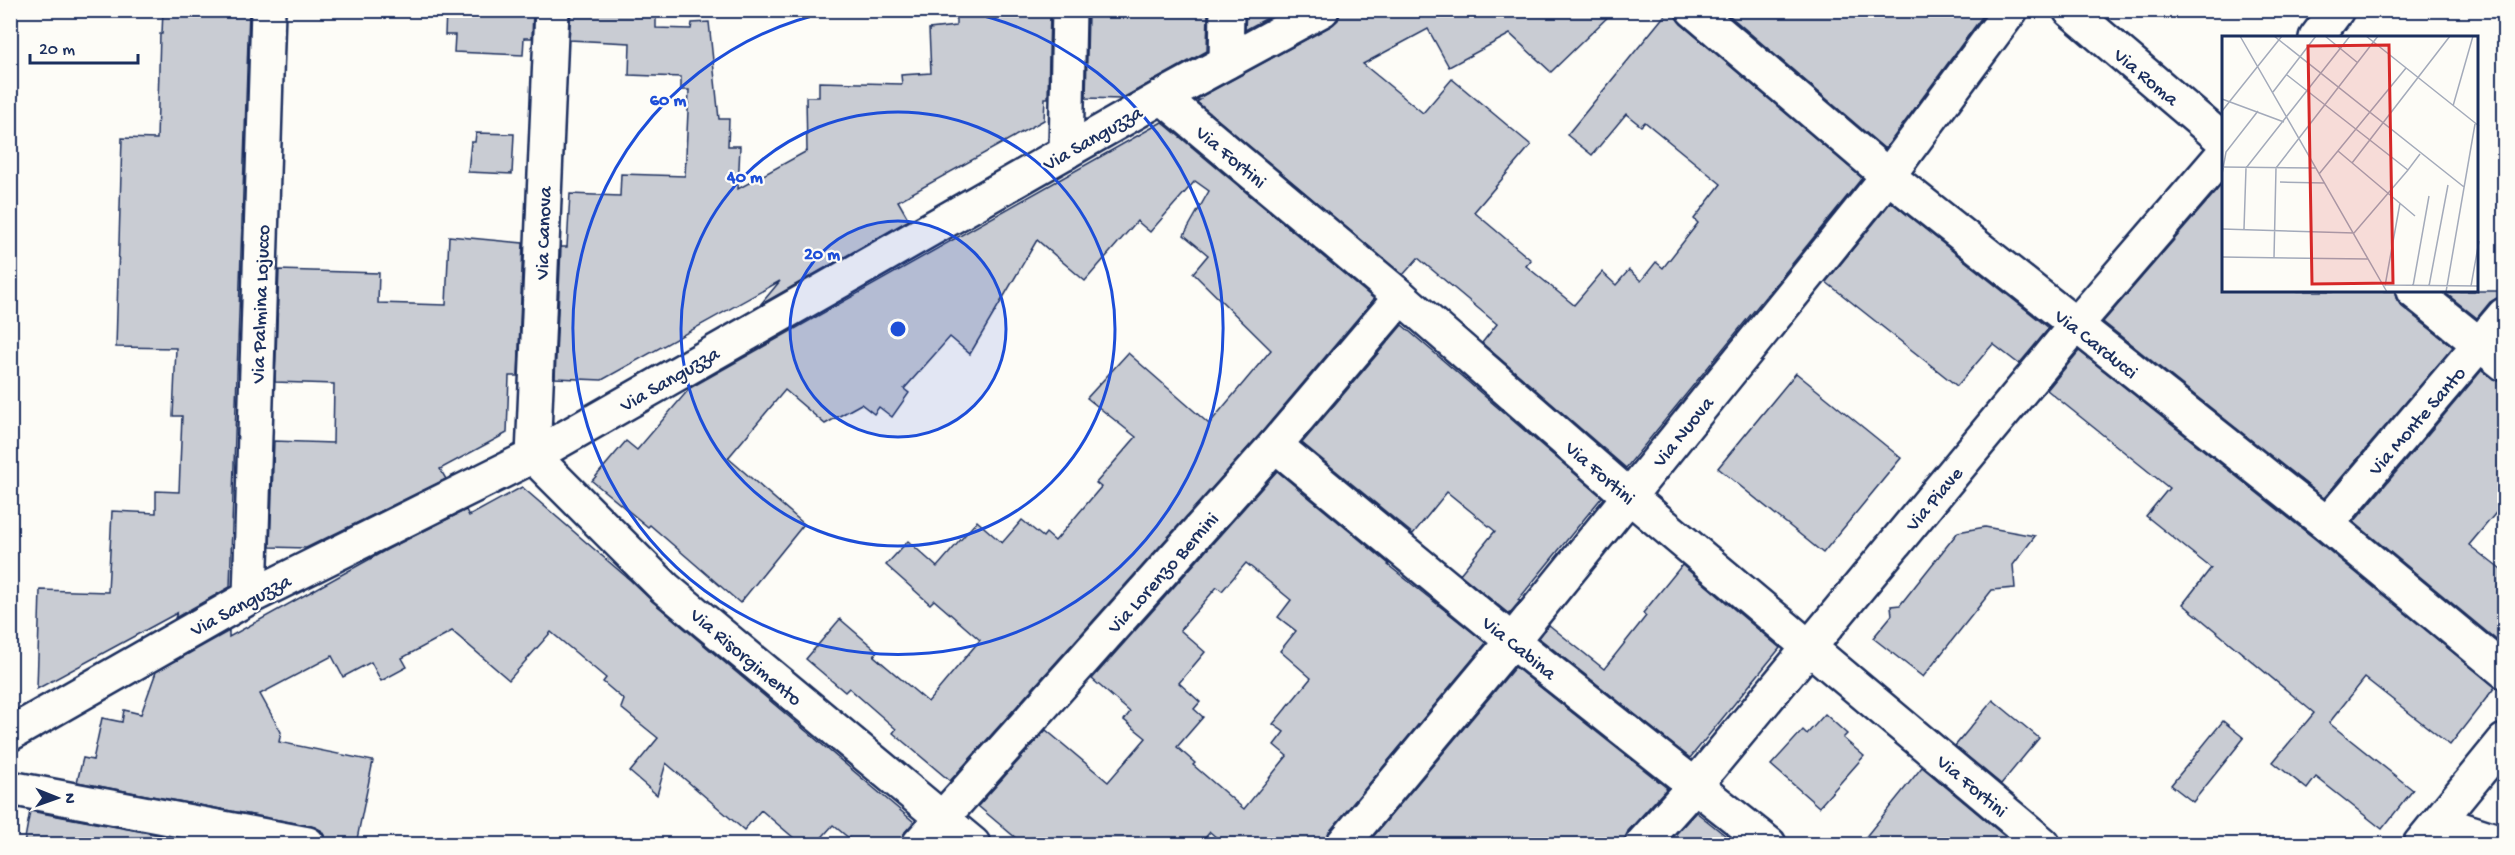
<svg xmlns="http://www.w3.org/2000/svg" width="2515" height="855" font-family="'Gochi Hand',sans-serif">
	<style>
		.building { fill: #c9ccd3; stroke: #1b2f5e; stroke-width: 1.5; fill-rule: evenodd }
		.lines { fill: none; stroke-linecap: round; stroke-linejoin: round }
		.street-casing { stroke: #1b2f5e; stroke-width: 38 }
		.secondary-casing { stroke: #1b2f5e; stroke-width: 38 }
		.street { stroke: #fdfcf7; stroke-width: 33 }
		.secondary { stroke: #fdfcf7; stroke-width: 33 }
		.ring { fill: none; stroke: #1d4ed8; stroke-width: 3 }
		.labels { text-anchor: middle; stroke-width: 4.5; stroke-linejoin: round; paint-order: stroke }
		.street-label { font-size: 20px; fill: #1b2f5e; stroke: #fdfcf7 }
		.inset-road { fill: none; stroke: #a3aaba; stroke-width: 1.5 }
		.view { fill: #d62828; fill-opacity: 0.15; stroke: #d62828; stroke-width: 3 }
		.inset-edge { fill: none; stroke: #1b2f5e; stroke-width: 3 }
		.centre { fill: #1d4ed8; stroke: #fdfcf7; stroke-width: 3 }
		.ring-label { font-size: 18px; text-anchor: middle; font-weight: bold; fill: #1d4ed8; stroke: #fdfcf7; stroke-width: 4.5; stroke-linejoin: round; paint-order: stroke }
	</style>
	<rect width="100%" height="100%" fill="#fdfcf7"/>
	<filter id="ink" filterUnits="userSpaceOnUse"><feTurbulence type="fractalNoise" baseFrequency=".0167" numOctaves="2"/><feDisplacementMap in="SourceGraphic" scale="12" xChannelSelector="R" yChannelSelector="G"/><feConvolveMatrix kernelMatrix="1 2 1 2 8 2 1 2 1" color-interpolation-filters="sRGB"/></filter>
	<g filter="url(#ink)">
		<!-- building -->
		<g class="building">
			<polygon points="163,10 249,10 230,587 175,618 177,613 37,689 40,590 108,592 112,511 156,513 156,491 179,492 182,416 173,416 176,348 116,347 122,138 157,139 160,34 162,34"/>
			<polygon points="446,10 533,10 532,38 524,38 523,55 454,52 455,35 445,35"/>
			<polygon points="571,10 656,10 656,28 691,29 692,23 709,22 719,119 729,119 728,146 740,146 738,189 807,151 806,97 819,97 819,82 902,84 901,75 931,73 929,29 956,26 956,10 1050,12 1048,98 1045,98 1044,120 898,201 909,220 760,305 780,281 602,380 555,378 561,247 567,247 570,194 620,196 621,174 685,176 689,90 681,90 681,77 629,75 630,43 569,40"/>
			<polygon points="1145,10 1208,10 1207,51 1121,99 1086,98 1088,13 1145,15"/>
			<polygon points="1246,10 1282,10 1245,30"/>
			<polygon points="1341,10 1615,10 1551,72 1510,34 1449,67 1428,29 1363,64 1423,113 1452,79 1531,145 1474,212 1531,260 1526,266 1574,305 1602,272 1616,285 1629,270 1641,281 1656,262 1663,268 1698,223 1694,219 1721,184 1645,122 1641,126 1626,114 1592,155 1567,135 1669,10 1675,10 1676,17 1681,24 1862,178 1626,468 1482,343 1497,324 1418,258 1403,275 1197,102 1200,100 1195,100 1331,26 1338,20"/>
			<polygon points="1723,10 1987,10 1885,149"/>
			<polygon points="1162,122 1374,299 1261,433 950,781 893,733 896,729 849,688 845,692 806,659 840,619 877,651 874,656 928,702 980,640 934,600 930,604 886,565 908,541 937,567 977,521 1002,543 1022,520 1043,537 1046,533 1055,541 1101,487 1096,483 1136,437 1087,398 1128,353 1209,424 1271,350 1193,273 1208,255 1184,235 1209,191 1195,181 1150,232 1137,221 1085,281 1037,240 970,354 950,337 904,389 909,393 892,417 879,407 874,414 861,404 825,424 785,390 728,458 804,524 740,603 650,525 648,527 592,481 626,441 637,450 690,388"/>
			<polygon points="476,133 514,134 512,174 468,172 471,142 475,142"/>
			<polygon points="2224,182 2224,291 2395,291 2396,298 2401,306 2453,347 2324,498 2103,322"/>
			<polygon points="1891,202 2049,328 2019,364 1993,344 1957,386 1826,282"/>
			<polygon points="449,236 523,243 518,376 509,376 507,433 440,469 446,479 306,548 270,547 274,441 333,443 334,384 275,382 279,270 379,273 378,303 446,305"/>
			<polygon points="2443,291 2505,291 2505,297 2497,298 2490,302 2477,318"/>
			<polygon points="1402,325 1602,497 1518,600 1520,601 1509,614 1460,574 1495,531 1447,492 1413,534 1302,443"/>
			<polygon points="2079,351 2315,539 2495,687 2450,745 2365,678 2329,723 2413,790 2382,829 2316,777 2307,789 2273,762 2314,713 2183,604 2211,568 2146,516 2169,488 2047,390"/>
			<polygon points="2482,370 2493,379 2505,382 2505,502 2469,545 2505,573 2505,647 2354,522"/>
			<polygon points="1796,373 1901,458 1823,553 1718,468"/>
			<path d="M1277 471 1389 564 1388 565 1486 643 1329 832 1325 844H1224L1210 832 1200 844H1023L978 806 1046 730 1108 782 1146 738 1124 720 1130 712 1092 679ZM1246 563 1291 600 1278 617 1296 631 1280 651 1311 678 1273 724 1284 732 1274 745 1287 756 1244 809 1193 765 1195 763 1177 747 1203 717 1194 709 1200 702 1179 683 1205 652 1180 630 1217 587 1222 591Z"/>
			<polygon points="522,487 630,580 653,602 914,822 905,832 901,844 856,844 833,825 816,844 801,844 761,810 744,830 666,763 657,795 630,772 658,738 621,708 624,700 603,682 606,678 551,632 509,680 452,631 402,658 407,667 381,681 371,662 343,677 332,656 260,694 281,732 279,742 373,761 356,844 326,844 325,837 321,830 311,826 77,782 83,758 93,760 102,718 122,722 124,710 141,714 156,672 229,631 229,637 388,549 466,510 469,516"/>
			<polygon points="1985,527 2035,536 2013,565 2015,588 1992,590 1923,677 1873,638 1892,615 1891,606 1900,605 1958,532"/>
			<polygon points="1682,565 1780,648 1690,758 1539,638 1549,625 1604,669 1646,616 1643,613"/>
			<polygon points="1515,667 1667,788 1628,831 1624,844 1367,844"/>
			<polygon points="1993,700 2039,738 2001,784 1955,746"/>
			<polygon points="1825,714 1847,734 1843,738 1864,756 1819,807 1771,765 1803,730 1807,734"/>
			<polygon points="2223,721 2244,738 2193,802 2171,785"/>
			<polygon points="1922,767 2014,844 1860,844"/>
			<polygon points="30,811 209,844 24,844"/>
			<polygon points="1696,812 1736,844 1667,844"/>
		</g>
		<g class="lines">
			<!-- street casing -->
			<g class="street-casing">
				<g id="street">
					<polyline points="552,10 533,456 665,588 973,844"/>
					<polyline points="1693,10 1888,176 2327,524 2504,671"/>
					<polyline points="2070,10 2224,141"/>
					<polyline points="2316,38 2337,10"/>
					<polyline points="1226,62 1227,10"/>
					<polyline points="1162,97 1401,297 1629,496 2043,844"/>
					<polyline points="1066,152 1069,10"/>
					<polyline points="2413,291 2504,364"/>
					<polyline points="1275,445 1512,641 1769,844"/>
					<polyline points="2327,524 2504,315"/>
					<polyline points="250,597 268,10"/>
					<polyline points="10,788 308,844"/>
					<polyline points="919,844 1275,445 1401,297"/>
					<polyline points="1343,844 1512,641 1888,176 2011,10"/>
					<polyline points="1642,844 1696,784 2075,326 2224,153"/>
				</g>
			</g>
			<!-- secondary casing -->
			<g class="secondary-casing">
				<g id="secondary">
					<polyline points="10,734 250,597 533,456 1162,97 1322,10"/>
					<polyline points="2439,822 2504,843"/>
					<polyline points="2420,844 2504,741"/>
				</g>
			</g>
			<!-- street -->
			<use href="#street" class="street"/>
			<!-- secondary -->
			<use href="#secondary" class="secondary"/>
		</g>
	</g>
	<!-- distance rings -->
	<circle cx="898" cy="329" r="108" fill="#1d4ed8" fill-opacity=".12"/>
	<g class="ring">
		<circle cx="898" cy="329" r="108"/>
		<circle cx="898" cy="329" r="217"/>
		<path d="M963 11A325 325 0 1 1 833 11"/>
	</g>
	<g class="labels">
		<!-- street labels -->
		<g class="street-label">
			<text transform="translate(2147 76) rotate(40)" y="7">Via Roma</text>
			<text transform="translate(1092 137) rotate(-30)" y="7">Via Sanguzza</text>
			<text transform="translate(1232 156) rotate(40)" y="7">Via Fortini</text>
			<text transform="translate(542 233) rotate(-88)" y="7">Via Canova</text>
			<text transform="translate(259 304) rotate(-88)" y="7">Via Palmina Lojucco</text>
			<text transform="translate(2097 343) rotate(38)" y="7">Via Carducci</text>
			<text transform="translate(669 378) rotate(-30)" y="7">Via Sanguzza</text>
			<text transform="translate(2416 420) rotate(-49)" y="7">Via Monte Santo</text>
			<text transform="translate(1682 431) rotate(-51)" y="7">Via Nuova</text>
			<text transform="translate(1601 472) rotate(41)" y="7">Via Fortini</text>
			<text transform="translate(1933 498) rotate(-50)" y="7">Via Piave</text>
			<text transform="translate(1162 572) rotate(-48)" y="7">Via Lorenzo Bernini</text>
			<text transform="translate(240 604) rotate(-28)" y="7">Via Sanguzza</text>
			<text transform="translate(1520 647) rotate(39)" y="7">Via Cabina</text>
			<text transform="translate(747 656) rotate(40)" y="7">Via Risorgimento</text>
			<text transform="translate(1973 785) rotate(40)" y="7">Via Fortini</text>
		</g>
	</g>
	<!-- overview -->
	<g transform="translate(2222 36)">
		<rect width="256" height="256" fill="#fdfcf7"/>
		<path class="inset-road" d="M18 0 165 256M52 0 242 151M103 0 136 27M144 0 257 90M65 39 186 134 198 118M51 56 94 0M0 63 62 86M231 70 251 0M0 75 60 0M116 115 193 180M130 127 228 0M0 131 94 132M0 138 4 116 36 75M97 138 184 32M58 146 103 147M0 193 132 197 186 134M22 193 24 132 128 0M0 221 146 223M52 222 54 132 156 0M164 249 257 250M163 250 178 167M191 250 207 160M207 250 226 149M249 250 257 205M224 256 253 88"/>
		<path class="view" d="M167 9 171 247 90 248 86 10Z"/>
		<rect width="256" height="256" class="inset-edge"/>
	</g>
	<circle cx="898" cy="329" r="9" class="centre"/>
	<g class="ring-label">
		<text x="668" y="105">60 m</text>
		<text x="745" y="182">40 m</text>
		<text x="822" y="259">20 m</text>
	</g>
	<!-- margin -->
	<rect width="2515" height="855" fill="none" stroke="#fdfcf7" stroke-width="36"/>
	<rect x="18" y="18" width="2479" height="819" fill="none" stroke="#1b2f5e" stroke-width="2" filter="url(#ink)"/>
	<!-- north arrow -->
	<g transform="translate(57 798) rotate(91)" stroke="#fdfcf7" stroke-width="4.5" paint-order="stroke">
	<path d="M0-4.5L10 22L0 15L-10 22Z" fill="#1b2f5e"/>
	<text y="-9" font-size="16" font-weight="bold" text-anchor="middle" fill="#1b2f5e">N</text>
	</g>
	<!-- scale -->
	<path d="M30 54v9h108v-9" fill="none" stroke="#1b2f5e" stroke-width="3"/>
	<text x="39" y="54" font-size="18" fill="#1b2f5e" stroke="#fdfcf7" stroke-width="4.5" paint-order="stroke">20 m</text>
</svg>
